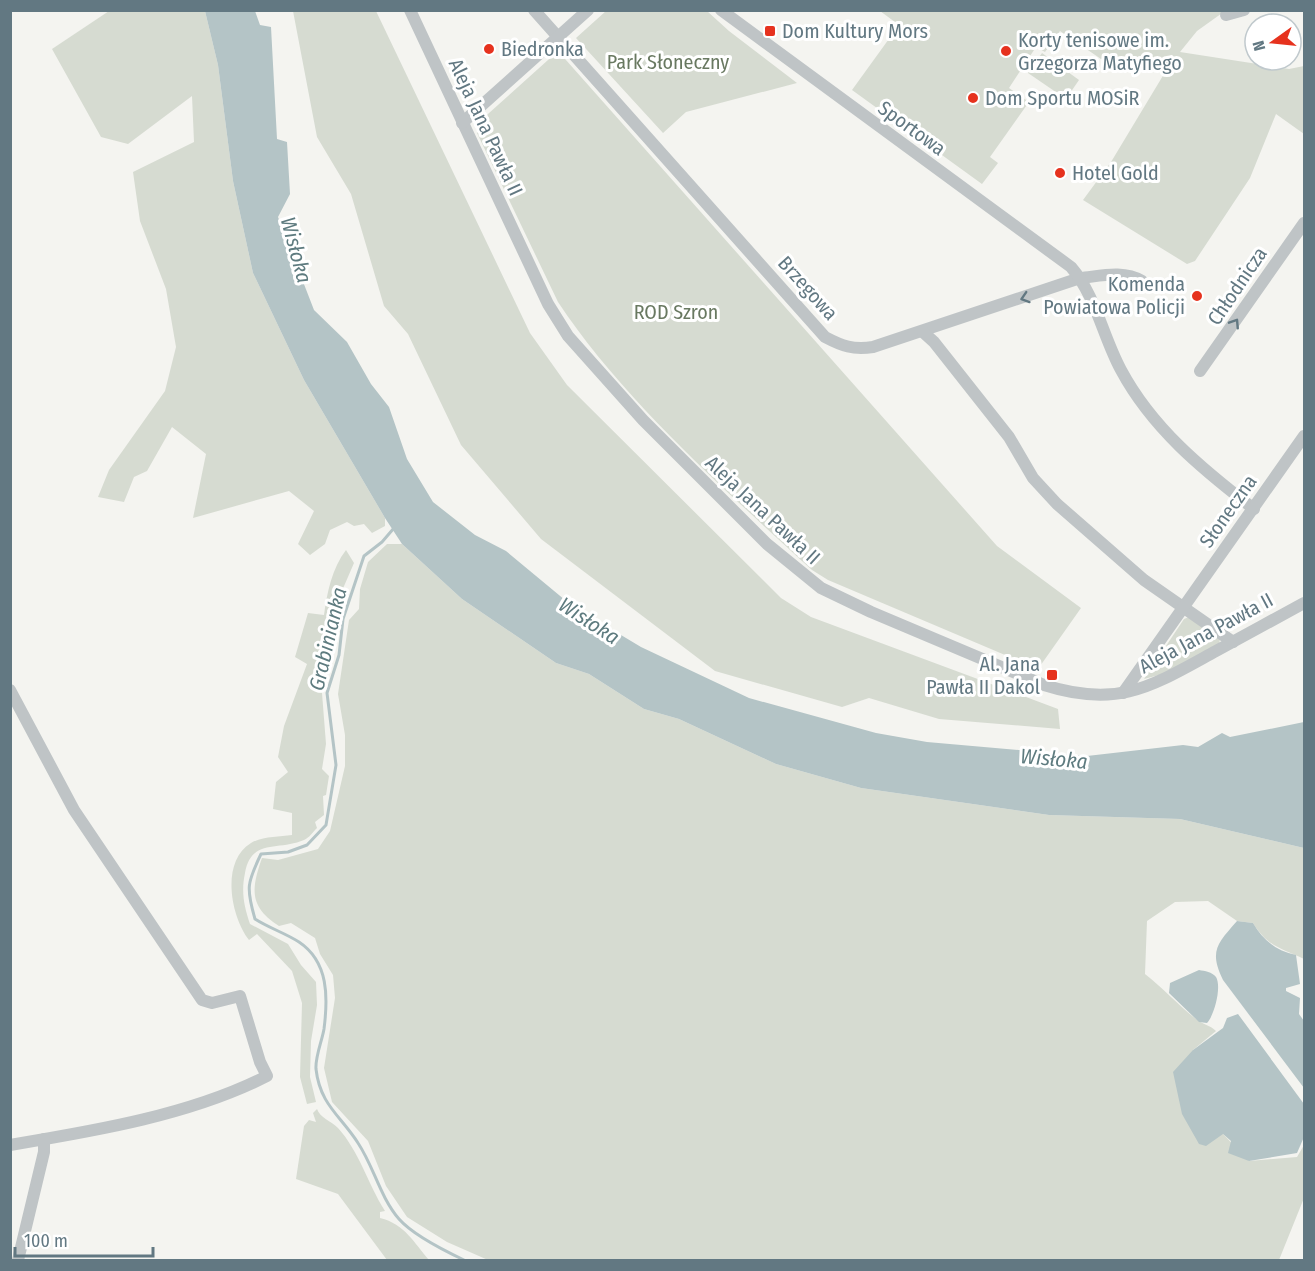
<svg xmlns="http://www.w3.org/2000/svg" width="1315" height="1271" font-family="'Fira Sans Condensed',sans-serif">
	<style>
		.green { fill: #d6dbd1 }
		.water { fill: #b4c4c6 }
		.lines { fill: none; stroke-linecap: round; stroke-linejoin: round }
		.stream { stroke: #b4c4c6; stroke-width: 3 }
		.minor { stroke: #bfc4c6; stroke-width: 12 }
		.oneway { stroke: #627882 }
		.poi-dot { fill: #e6321e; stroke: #fff; stroke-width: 2 }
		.labels { text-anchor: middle; stroke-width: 6; stroke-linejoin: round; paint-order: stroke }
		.poi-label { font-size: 20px; fill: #627882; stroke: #fff; text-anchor: start }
		.park-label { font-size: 20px; fill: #697961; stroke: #fff }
		.street-label { font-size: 20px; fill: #627882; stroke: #fff }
		.water-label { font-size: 21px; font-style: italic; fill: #5e7b7f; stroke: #fff }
	</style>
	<rect width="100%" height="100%" fill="#f4f4f0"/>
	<!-- green -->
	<g class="green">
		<polygon points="109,11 205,11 218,65 233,181 253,273 304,380 385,518 385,526 372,533 364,524 354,526 347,522 330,530 325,544 310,555 298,544 314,511 289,491 193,518 206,454 172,427 147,471 134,477 124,502 98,497 109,470 165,391 176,347 166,289 140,221 133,172 194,142 192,96 128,144 101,137 52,49"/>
		<polygon points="293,11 376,11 530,333 567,385 781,598 811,617 1058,709 1060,729 939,719 869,698 842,707 715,671 541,539 461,445 408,334 384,306 351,194 317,137"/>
		<polygon points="606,11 707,11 729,31 797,83 686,112 663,133 576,38"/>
		<polygon points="880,11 1225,11 1197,31 1180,52 1289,69 1304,66 1304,134 1276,114 1250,178 1195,261 1187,264 1083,200 1111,162 1164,74 1152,66 1101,59 1060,31 1045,52 1036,47 1009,88 1029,102 990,157 998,163 982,184 852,90 899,25"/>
		<path d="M558 51 997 546 1081 608 1038 669 828 580 812 570C726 491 622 399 558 302L477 133 479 122Z"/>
		<polygon points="1042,53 1079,80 1066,99 1028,73"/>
		<path d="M387 544H402L462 599 556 663 589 674 644 709 679 719 776 764 861 788 1049 815 1180 819 1304 848V959C1281 948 1268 947 1253 923L1237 921 1208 901 1175 902 1147 921 1145 974C1163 988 1178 1005 1196 1019 1202 1024 1210 1025 1216 1031L1193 1050 1223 1134 1249 1161 1297 1157 1304 1145V1198L1279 1260H488L447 1242 407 1217 386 1186 368 1141 332 1102 324 1068 335 998 333 975 320 954 315 938 291 923 279 926C249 907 251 889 262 858L278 860 318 849 330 831 345 766V735L338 694 349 620 359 609 360 589 368 562Z"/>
		<path d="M346 550 354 563 338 600 329 671 322 693 326 744 322 769 329 776 326 795 323 796 324 815 315 822 317 828C313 832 309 838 304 840 279 851 251 838 245 873 241 892 244 906 250 924L288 944 301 965 316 982 317 1005 311 1041 310 1077 316 1102 307 1104 300 1077 302 1003 292 971 257 934 249 940C231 917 220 862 251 843 263 836 279 837 292 835V813L273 809 276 782 288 772 278 757 284 726 307 664 295 657 308 613 324 615C327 593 332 568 346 550Z"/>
		<polygon points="1189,617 1220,639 1219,644 1163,674 1144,679 1184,619"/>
		<path d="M317 1109C320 1118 331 1121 338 1128 359 1151 368 1184 385 1211L380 1212V1218C405 1224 414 1243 429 1260H387L338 1194 296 1179 304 1126 309 1120 316 1122 313 1113Z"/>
	</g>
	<!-- water -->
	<g class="water">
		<polygon points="205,11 255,11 260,25 271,27 277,139 287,142 290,194 278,217 314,310 347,342 371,384 389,407 407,459 433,502 475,535 506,551 571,605 641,647 749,698 876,733 927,742 1087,756 1183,745 1198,747 1222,733 1230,737 1304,722 1304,848 1180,819 1049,815 861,788 776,764 679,719 644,709 589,674 556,663 462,599 402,544 385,518 304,380 253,273 233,181 218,65"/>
		<path d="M1237 921 1253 923C1263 940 1276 951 1296 955L1300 984 1286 988V991L1300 998 1299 1014 1304 1021V1088L1223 980C1209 951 1217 944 1237 921Z"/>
		<path d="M1199 970C1205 971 1212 972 1216 977 1222 987 1214 1016 1207 1023L1199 1022 1169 993 1170 983Z"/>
		<polygon points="1238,1014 1304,1104 1304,1137 1297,1153 1249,1161 1228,1153 1231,1141 1223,1134 1206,1146 1199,1144 1182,1114 1173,1072 1193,1050 1223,1028 1227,1018"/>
	</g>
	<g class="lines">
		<!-- stream -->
		<path class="stream" d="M394 528 382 542 364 556 343 619 339 655 327 693 336 765 326 825 307 845 288 852 261 854C247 883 246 888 255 919 269 928 285 933 299 942 329 962 328 998 324 1029 322 1041 315 1057 316 1069 320 1105 341 1116 358 1143 374 1167 380 1197 399 1219 413 1235 445 1251 464 1260"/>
		<!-- minor -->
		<g class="minor">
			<path d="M410 10 548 304 568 336 643 420 767 544 821 588 871 612 1044 685C1119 709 1152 686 1216 651 1245 635 1275 619 1304 603"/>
			<path d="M534 10 825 337C842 346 853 350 873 347L1080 278C1101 276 1123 270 1142 281"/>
			<path d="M721 10 1071 267C1096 296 1103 337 1121 370 1152 428 1202 469 1254 509"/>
			<polyline points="1226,15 1244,10"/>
			<polyline points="462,123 588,10"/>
			<polyline points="923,332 934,342 1009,437 1033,478 1057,504 1144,580 1233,642"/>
			<polyline points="1200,371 1304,223"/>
			<path d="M10 690 74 810 202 1000 212 1003 240 996 260 1062 267 1076C191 1115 94 1131 10 1145"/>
			<polyline points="1123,693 1304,436"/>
			<polyline points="18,1260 44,1152 44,1139"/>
		</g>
	</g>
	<!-- one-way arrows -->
	<defs><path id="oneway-chevron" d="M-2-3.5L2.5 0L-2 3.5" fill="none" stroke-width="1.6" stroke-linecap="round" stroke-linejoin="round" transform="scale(1.5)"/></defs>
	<g class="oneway">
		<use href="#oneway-chevron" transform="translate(1025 298) rotate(162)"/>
		<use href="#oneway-chevron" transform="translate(1235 323) rotate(-57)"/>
	</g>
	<!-- markers -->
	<g class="poi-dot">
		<rect x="764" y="25" width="12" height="12" rx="3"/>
		<circle cx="489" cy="49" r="6"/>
		<circle cx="1006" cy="51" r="6"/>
		<circle cx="973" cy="98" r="6"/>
		<circle cx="1060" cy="173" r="6"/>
		<circle cx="1197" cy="296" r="6"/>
		<rect x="1046" y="669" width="12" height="12" rx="3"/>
	</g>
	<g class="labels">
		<!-- poi labels -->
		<g class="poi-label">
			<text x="782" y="38">Dom Kultury Mors</text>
			<text x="1018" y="47">Korty tenisowe im.<tspan x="1018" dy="23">Grzegorza Matyfiego</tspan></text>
			<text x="501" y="56">Biedronka</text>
			<text x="985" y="105">Dom Sportu MOSiR</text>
			<text x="1072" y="180">Hotel Gold</text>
			<text x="1185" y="291" text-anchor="end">Komenda<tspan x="1185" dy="23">Powiatowa Policji</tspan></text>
			<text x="1040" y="671" text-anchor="end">Al. Jana<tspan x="1040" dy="23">Pawła II Dakol</tspan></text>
		</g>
		<!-- park labels -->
		<g class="park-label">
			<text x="668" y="69">Park Słoneczny</text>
			<text x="676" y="319">ROD Szron</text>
		</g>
		<!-- street labels -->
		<g class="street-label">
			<text transform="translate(486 127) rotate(65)" y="7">Aleja Jana Pawła II</text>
			<text transform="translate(912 128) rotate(36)" y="7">Sportowa</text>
			<text transform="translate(1237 286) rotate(-56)" y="7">Chłodnicza</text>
			<text transform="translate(808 288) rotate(48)" y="7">Brzegowa</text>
			<text transform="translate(763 510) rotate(43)" y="7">Aleja Jana Pawła II</text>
			<text transform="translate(1228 511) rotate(-55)" y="7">Słoneczna</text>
			<text transform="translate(1206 633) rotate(-28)" y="7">Aleja Jana Pawła II</text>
		</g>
		<!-- water labels -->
		<g class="water-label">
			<text transform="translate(296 250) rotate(75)" y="7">Wisłoka</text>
			<text transform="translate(589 621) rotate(33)" y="7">Wisłoka</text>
			<text transform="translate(328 639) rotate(-77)" y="7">Grabinianka</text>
			<text transform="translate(1054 759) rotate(5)" y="7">Wisłoka</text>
		</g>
	</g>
	<!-- border -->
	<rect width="1315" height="1271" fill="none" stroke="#627882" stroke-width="24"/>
	<!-- north arrow -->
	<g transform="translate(1273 42) rotate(255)"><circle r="28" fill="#ffffff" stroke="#c0c9cd" stroke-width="1.5"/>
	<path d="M0-4.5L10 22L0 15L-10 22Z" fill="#e6321e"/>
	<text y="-9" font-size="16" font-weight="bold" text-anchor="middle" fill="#627882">N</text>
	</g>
	<!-- scale -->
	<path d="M15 1247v9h138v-9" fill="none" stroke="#627882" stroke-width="3"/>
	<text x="24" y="1247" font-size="18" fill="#627882" stroke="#ffffff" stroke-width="4.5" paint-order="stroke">100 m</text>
</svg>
